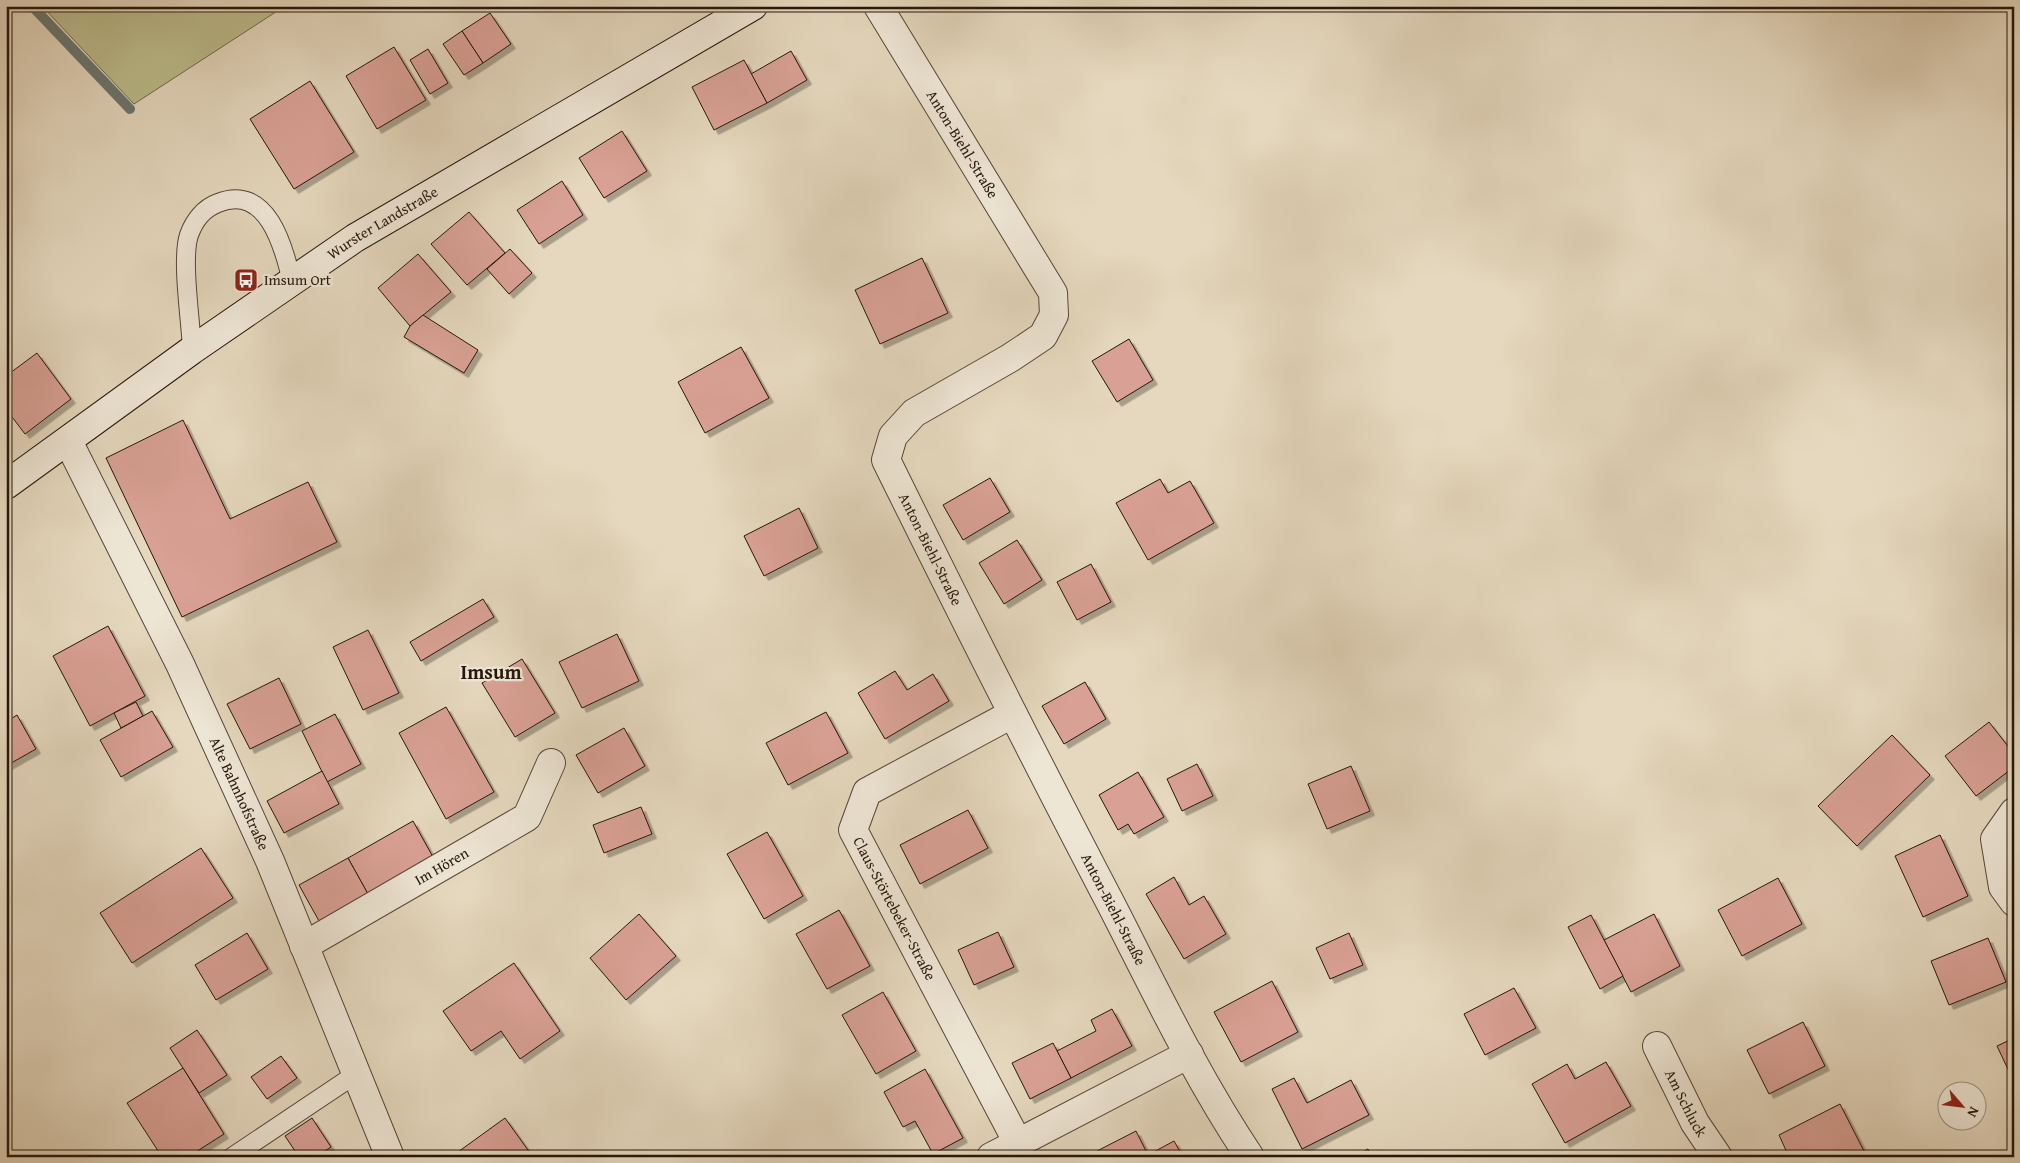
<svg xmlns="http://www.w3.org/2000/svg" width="2020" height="1163" font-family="'Gentium Book Plus',serif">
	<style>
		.green { fill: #bcbc8c; stroke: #71694c }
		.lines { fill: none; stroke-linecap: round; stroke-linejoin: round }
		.stream { stroke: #697871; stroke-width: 10 }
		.building { fill: #d9a195; stroke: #26160b; filter: url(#shadow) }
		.service-casing { stroke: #564638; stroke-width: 20 }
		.minor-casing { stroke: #564638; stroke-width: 30 }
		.secondary-casing { stroke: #26160b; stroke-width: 30 }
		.service { stroke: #eee6d5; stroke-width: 18 }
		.minor { stroke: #eee6d5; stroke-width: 28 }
		.secondary { stroke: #eee6d5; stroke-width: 28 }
		.labels { text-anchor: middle; stroke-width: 4.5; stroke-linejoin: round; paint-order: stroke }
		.street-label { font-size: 15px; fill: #26160b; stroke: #eee6d5 }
		.poi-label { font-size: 15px; fill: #26160b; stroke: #eee6d5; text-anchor: start }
		.district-label { font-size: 20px; font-weight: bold; fill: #26160b; stroke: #eee6d5 }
	</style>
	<defs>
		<filter id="shadow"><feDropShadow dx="4.5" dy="4.5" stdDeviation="0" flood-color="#0004"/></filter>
	</defs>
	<rect width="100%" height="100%" fill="#e5d8be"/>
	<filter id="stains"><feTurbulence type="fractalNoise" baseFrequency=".004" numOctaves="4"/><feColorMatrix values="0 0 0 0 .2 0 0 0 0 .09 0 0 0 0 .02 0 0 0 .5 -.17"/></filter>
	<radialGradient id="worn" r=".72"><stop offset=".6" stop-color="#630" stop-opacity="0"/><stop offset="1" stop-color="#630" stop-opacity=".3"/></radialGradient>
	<!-- green -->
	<polygon class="green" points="42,6 285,6 134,104"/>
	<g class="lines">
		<!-- stream -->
		<polyline class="stream" points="32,6 130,109"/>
	</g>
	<!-- building -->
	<g class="building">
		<polygon points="490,13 511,44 483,63 462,31"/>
		<polygon points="462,31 483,63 464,75 443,44"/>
		<polygon points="394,47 426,100 377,129 346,76"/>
		<polygon points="428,49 448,83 430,94 410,60"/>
		<polygon points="791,51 807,80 767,103 751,74"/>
		<polygon points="744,60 767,103 714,130 692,87"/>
		<polygon points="310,81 354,152 294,189 250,119"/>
		<polygon points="622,131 647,171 604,198 579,158"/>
		<polygon points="562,181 583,215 539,244 517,210"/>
		<polygon points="469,212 505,253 467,285 431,244"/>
		<polygon points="510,249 532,273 509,294 487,269"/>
		<polygon points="418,254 451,292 410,326 378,288"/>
		<polygon points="922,258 948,313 880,344 855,290"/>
		<polygon points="423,315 478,350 464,373 404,337 410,326"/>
		<polygon points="1129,339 1153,380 1117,402 1092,361"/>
		<polygon points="741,347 769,398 705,433 678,382"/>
		<polygon points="37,353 71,399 25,434 6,409 6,376"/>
		<polygon points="183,420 230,519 308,482 337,542 182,617 106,458"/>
		<polygon points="990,478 1010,512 963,540 943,505"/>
		<polygon points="1160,479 1168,493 1190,481 1214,523 1148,560 1116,503"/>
		<polygon points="799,508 818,548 764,576 744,536"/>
		<polygon points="1017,540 1042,580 1004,604 979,563"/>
		<polygon points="1091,564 1111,602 1077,620 1057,582"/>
		<polygon points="483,599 494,617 421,661 410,642"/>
		<polygon points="108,626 145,696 90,726 53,656"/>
		<polygon points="368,630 399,693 363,710 333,647"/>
		<polygon points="617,634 639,681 582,708 559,662"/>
		<polygon points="522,659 555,713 515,737 482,683"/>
		<polygon points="895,671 907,690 933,674 949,701 885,739 858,693"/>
		<polygon points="279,678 301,724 250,749 227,704"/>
		<polygon points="1085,682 1106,719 1064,744 1042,706"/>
		<polygon points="136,702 143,716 121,728 114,713"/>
		<polygon points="446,707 494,792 446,819 399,733"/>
		<polygon points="152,711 173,747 121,777 100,740"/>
		<polygon points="826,712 848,753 788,785 766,743"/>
		<polygon points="335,714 361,764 327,782 302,731"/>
		<polygon points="17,715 36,749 6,766 6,722"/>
		<polygon points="1989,722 2014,754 2014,767 1976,796 1945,756"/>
		<polygon points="624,728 645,766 598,793 576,755"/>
		<polygon points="1892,735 1930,775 1857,846 1818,806"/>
		<polygon points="1197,764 1213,796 1182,811 1167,779"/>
		<polygon points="1351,766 1370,811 1327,829 1308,784"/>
		<polygon points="322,771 339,804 284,833 267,801"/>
		<polygon points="1138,772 1164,817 1134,834 1128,824 1118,830 1099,795"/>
		<polygon points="641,807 652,834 604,853 593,825"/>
		<polygon points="968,810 988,848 920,884 900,845"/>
		<polygon points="413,821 433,857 368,894 348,858"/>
		<polygon points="767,832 803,896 764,919 727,854"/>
		<polygon points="1940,835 1968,896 1923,917 1895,856"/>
		<polygon points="201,848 233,898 132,963 100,913"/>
		<polygon points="348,858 368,894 319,921 299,885"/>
		<polygon points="1174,877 1189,905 1204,896 1226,934 1184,959 1146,894"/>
		<polygon points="1778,878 1802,924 1742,956 1718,910"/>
		<polygon points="839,910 870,966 827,989 796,934"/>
		<polygon points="639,914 676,956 626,1000 590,958"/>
		<polygon points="1654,914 1680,966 1631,992 1604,940"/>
		<polygon points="1591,915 1623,976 1600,989 1568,927"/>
		<polygon points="998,932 1014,967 974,985 958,950"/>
		<polygon points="247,933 268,969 216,1000 195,965"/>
		<polygon points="1349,933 1363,965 1330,979 1316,948"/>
		<polygon points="1988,938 2006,982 1949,1005 1931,961"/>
		<polygon points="514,963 560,1031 520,1059 501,1031 471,1051 443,1011"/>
		<polygon points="1272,981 1298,1032 1241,1062 1214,1012"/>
		<polygon points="1514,988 1536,1028 1485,1055 1464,1014"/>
		<polygon points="883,992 916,1051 876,1074 842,1015"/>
		<polygon points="1112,1009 1132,1046 1071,1078 1057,1051 1096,1031 1091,1020"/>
		<polygon points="1803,1022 1825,1066 1769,1094 1747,1050"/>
		<polygon points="197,1030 227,1075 199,1093 170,1048"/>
		<polygon points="2014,1038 2014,1082 1997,1046"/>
		<polygon points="1053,1043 1071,1078 1030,1099 1012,1063"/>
		<polygon points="281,1056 297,1078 267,1099 251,1077"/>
		<polygon points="1606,1062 1631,1106 1565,1143 1532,1084 1567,1064 1575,1079"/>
		<polygon points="183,1068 224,1134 188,1157 162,1157 127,1103"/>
		<polygon points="925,1069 963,1138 933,1154 915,1121 903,1127 884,1092"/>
		<polygon points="1294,1078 1307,1103 1351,1080 1369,1115 1302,1149 1272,1089"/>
		<polygon points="1840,1104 1864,1151 1852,1157 1789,1157 1779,1135"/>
		<polygon points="312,1118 331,1147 316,1157 299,1157 285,1136"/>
		<polygon points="505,1118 533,1157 451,1157"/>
		<polygon points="1136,1131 1148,1155 1174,1141 1183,1157 1100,1157 1097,1151"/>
		<polygon points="1368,1149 1372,1157 1354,1157"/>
	</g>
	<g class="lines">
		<!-- service casing -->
		<g class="service-casing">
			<g id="service">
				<path d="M192 350C191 322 181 259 189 235 194 221 204 208 218 203 267 183 284 247 292 282"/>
				<polyline points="232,1157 356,1074"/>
			</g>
		</g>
		<!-- minor casing -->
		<g class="minor-casing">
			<g id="minor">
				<path id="s1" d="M878 6 1053 293 1054 315 1043 336 1010 358 914 413 893 436 886 460C960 610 1035 759 1113 908 1156 992 1197 1078 1250 1157"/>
				<path id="s2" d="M68 441 180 664 270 861 390 1157"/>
				<path id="s3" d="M1012 714 867 792 853 830 1018 1143"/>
				<polyline points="2014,812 1995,839 2003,887 2014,902"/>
				<path id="s4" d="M304 946 527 817 551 763"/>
				<path id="s5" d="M1657 1046 1695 1123 1718 1157"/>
				<polyline points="991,1157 1189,1054"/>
			</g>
		</g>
		<!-- secondary casing -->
		<g class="secondary-casing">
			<g id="secondary">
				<path id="s6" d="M6 485 192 350 355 238 753 6"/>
			</g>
		</g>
		<!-- service -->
		<use href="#service" class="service"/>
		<!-- minor -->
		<use href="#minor" class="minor"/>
		<!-- secondary -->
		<use href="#secondary" class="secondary"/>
	</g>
	<!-- icons -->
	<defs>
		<g id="bus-square" transform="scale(1.25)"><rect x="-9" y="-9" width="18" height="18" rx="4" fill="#8f2418" stroke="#eee6d5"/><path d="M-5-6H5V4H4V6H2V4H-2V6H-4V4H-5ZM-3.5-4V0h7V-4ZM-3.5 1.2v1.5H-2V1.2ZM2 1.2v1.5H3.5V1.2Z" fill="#fff"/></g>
	</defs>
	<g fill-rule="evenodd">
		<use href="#bus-square" x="246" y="280"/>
	</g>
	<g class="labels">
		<!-- street labels -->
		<g class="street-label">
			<text dy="5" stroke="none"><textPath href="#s1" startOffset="162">Anton-Biehl-Straße</textPath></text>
			<text dy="5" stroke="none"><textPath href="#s6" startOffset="459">Wurster Landstraße</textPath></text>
			<text dy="5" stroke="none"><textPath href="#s1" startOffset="688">Anton-Biehl-Straße</textPath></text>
			<text dy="5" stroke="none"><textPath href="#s2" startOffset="392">Alte Bahnhofstraße</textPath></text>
			<text dy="5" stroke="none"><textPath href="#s4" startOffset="159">Im Hören</textPath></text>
			<text dy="5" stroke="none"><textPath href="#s3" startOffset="294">Claus-Störtebeker-Straße</textPath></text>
			<text dy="5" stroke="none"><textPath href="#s1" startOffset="1092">Anton-Biehl-Straße</textPath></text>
			<text dy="5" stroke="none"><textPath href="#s5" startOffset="64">Am Schluck</textPath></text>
		</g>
		<!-- poi labels -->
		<g class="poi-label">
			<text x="264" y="285">Imsum Ort</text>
		</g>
		<!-- district labels -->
		<g class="district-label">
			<text x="491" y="679">Imsum</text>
		</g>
	</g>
	<!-- margin -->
	<rect width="2020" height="1163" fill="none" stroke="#e5d8be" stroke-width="25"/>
	<rect x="8" y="8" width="2005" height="1148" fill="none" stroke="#26160b" stroke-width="2.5"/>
	<rect x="12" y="12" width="1995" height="1138" fill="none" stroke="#26160b"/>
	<!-- north arrow -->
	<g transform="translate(1962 1106) rotate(118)"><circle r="24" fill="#eee6d5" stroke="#9e9384"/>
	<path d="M0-4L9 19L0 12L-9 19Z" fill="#8f2418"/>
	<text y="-8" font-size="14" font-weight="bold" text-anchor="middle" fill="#26160b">N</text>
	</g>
	<rect width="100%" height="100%" filter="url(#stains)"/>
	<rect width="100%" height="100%" fill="url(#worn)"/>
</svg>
